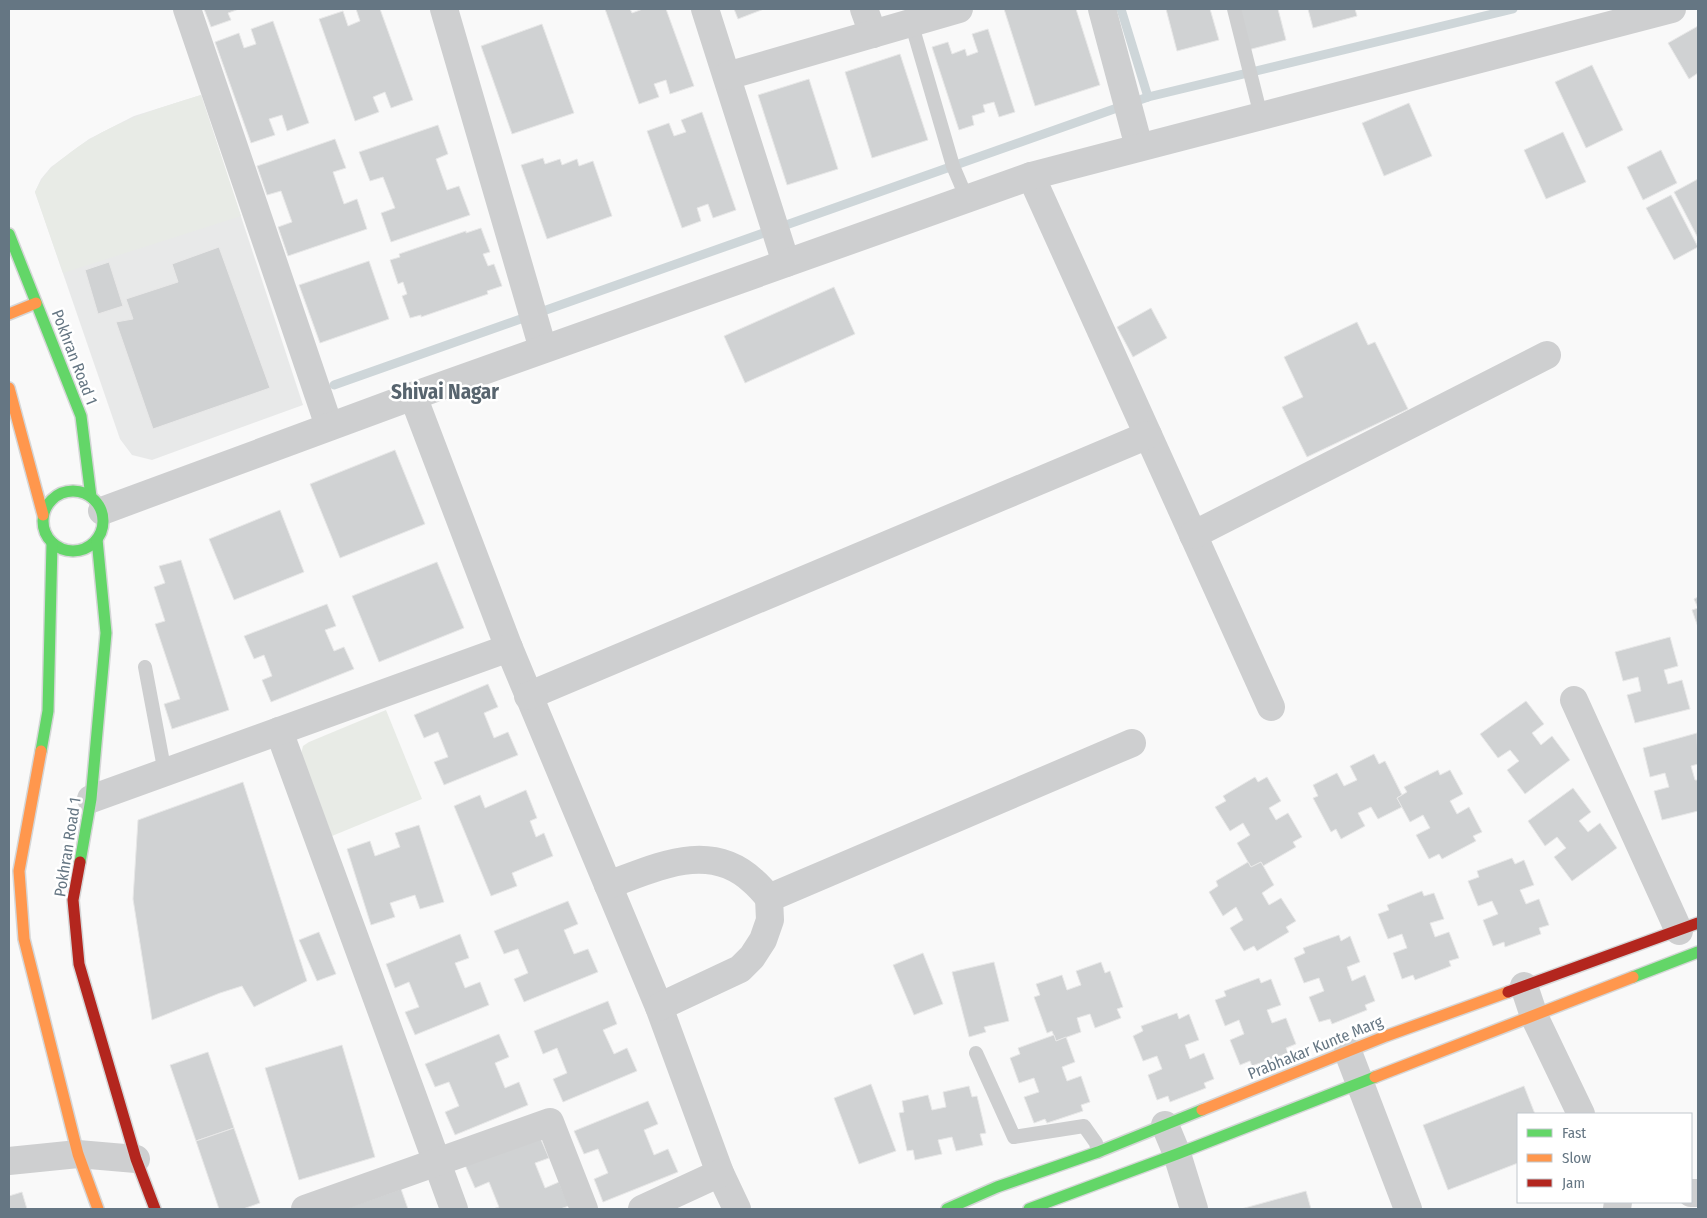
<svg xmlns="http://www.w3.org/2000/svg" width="1707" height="1218" font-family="'Fira Sans Condensed',sans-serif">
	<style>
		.built { fill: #e8e9e9 }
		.green { fill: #e8ebe6 }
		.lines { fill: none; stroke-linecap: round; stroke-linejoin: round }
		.stream { stroke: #ced6d9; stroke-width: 9 }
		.building { fill: #d0d2d3; stroke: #e8e8e8 }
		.fast-casing { stroke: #d5d6d7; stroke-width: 14 }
		.slow-casing { stroke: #d5d6d7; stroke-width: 14 }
		.jam-casing { stroke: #d5d6d7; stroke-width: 14 }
		.lane { stroke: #cecfd0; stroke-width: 14 }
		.street { stroke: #cecfd0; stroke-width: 28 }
		.fast { stroke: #63d668; stroke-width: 11 }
		.slow { stroke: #ff974d; stroke-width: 11 }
		.jam { stroke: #b3261e; stroke-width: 11 }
		.labels { text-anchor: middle; stroke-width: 5; stroke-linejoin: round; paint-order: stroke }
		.street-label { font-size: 16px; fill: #657683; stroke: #fff }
		.district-label { font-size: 21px; font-weight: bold; fill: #57646e; stroke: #fff }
	</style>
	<rect width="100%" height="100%" fill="#f9f9f9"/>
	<!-- built -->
	<polygon class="built" points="201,95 303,405 152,460 132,455 120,439 35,192 41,179 51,167 89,139 134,116"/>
	<!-- green -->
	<g class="green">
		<path d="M201 95 241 216 63 273 35 192C43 174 55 164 71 152 112 122 153 110 201 95Z"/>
		<polygon points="386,710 422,799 332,836 301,754 303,746 309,742"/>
	</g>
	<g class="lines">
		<!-- stream -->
		<g class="stream">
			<polyline points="1121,9 1148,97"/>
			<polyline points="334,385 1148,97 1513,9"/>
		</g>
	</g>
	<!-- building -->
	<g class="building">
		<polygon points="204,9 239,9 228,13 231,20 211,27"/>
		<polygon points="356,9 380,9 413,100 391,108 385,92 373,97 379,112 355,121 319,19 343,11 348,26 360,21"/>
		<polygon points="605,9 630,9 632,13 643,9 666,9 694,86 670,94 666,80 654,84 659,97 639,104"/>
		<polygon points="734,9 764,9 738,19"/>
		<polygon points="1004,9 1076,9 1100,85 1035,106"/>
		<polygon points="1166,9 1210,9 1219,40 1177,51"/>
		<polygon points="1237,9 1278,9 1286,40 1248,50"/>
		<polygon points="1308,9 1355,9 1357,16 1313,28"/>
		<polygon points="273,21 309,123 287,131 282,115 269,119 275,135 251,143 215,42 239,33 244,48 256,44 251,29"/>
		<polygon points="542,24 574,113 512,134 481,46"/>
		<polygon points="1698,26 1698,73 1689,79 1668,43"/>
		<polygon points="988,29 1015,112 999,117 994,102 983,105 985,112 972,116 974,125 959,130 932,47 948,42 952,54 965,49 967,56 978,52 972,34"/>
		<polygon points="900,54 928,140 872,158 845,72"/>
		<polygon points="1592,65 1623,130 1586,148 1555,82"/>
		<polygon points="809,79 838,169 787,185 758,95"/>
		<polygon points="1409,103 1432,156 1384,176 1362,123"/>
		<polygon points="702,112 736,210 713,218 708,204 697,208 701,221 682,228 647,131 669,123 674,136 686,132 681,120"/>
		<polygon points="438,125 448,154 436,159 447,190 459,186 470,215 391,242 381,213 395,208 383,177 370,181 359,152"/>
		<polygon points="1563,132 1586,182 1546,199 1524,150"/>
		<polygon points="335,139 346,168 333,172 344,204 357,199 367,229 288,256 278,227 292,222 281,191 267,195 257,166"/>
		<polygon points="1661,150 1677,183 1643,200 1627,167"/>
		<polygon points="543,158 545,164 560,159 562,165 577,159 579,166 593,161 612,216 547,239 521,165"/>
		<polygon points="1698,179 1698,238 1674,192"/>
		<polygon points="1671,195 1698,247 1674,260 1646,208"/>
		<polygon points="481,228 490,252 483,254 488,266 494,264 502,286 487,291 488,294 421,317 421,315 410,318 402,296 407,294 403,282 398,284 390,260 400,257 399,254 466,231 466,233"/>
		<polygon points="219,247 270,388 153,429 116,322 133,319 126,299 178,282 172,264"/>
		<polygon points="369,261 389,319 320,343 299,285"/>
		<polygon points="109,262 123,306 98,314 85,270"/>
		<polygon points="834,287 855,334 745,383 724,336"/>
		<polygon points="1151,308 1167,338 1133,357 1117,327"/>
		<polygon points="1357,322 1368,345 1375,342 1408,409 1307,457 1282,407 1303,397 1284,357"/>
		<polygon points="395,450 425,524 340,558 310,484"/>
		<polygon points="280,510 304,572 234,600 209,539"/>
		<polygon points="181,560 229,710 172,729 164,704 180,699 155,624 165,621 154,587 165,583 159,566"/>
		<polygon points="437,562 464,628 379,662 352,596"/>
		<polygon points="1698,597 1698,627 1692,610 1698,608 1694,599"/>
		<polygon points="327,604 336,626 325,630 334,651 344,647 354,669 271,702 262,680 272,676 264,655 254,659 244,636"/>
		<polygon points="1670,637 1678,666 1664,670 1668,684 1682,680 1690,709 1635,723 1627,695 1641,691 1638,677 1623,681 1615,652"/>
		<polygon points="488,684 498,707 484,713 494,738 508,732 518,755 444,785 434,762 448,757 438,732 424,738 414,715"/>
		<polygon points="1526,701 1544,724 1532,733 1541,745 1552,736 1570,760 1525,794 1507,770 1519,761 1510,750 1498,758 1480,734"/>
		<polygon points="1697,733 1698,764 1691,766 1695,780 1698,780 1698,811 1662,820 1654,791 1669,787 1665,773 1650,777 1643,748"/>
		<polygon points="1374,754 1379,764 1385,761 1402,795 1397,798 1402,807 1378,819 1371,807 1358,813 1365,826 1341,839 1336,829 1331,832 1313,798 1318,796 1313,785 1337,773 1344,786 1357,780 1350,766"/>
		<polygon points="1438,770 1440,775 1450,770 1463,794 1450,801 1457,814 1469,807 1482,832 1473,836 1476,841 1442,859 1439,854 1429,859 1416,835 1430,828 1423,815 1410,822 1397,798 1407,792 1404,787"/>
		<polygon points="1255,777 1258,782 1267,777 1281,801 1269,808 1276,820 1288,813 1302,837 1293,842 1296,847 1263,866 1261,862 1251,867 1237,843 1250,835 1243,823 1230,831 1215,807 1226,801 1223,796"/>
		<polygon points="243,782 307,981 254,1007 242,986 220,993 152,1020 133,899 138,820"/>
		<polygon points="1573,788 1591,812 1579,821 1588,832 1600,823 1617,848 1572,881 1554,857 1566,848 1557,837 1545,846 1528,821"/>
		<polygon points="526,790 537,818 530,821 536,837 544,833 553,856 512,873 517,886 491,896 454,806 480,795 485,808"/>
		<polygon points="419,825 444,902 420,909 415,895 390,903 395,917 371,925 347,849 370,841 375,856 400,847 395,833"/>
		<polygon points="1512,858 1515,864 1524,860 1534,885 1520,890 1526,904 1539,899 1549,925 1539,928 1541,934 1505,947 1504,942 1493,946 1483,920 1498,914 1492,901 1478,906 1468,881 1479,877 1477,871"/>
		<polygon points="1248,862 1251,867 1261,862 1274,885 1262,893 1269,905 1281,898 1296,921 1286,927 1289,932 1257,951 1254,946 1244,951 1230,928 1243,920 1236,907 1223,916 1209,892 1218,886 1216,881"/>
		<polygon points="1422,891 1424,896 1434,893 1444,919 1430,923 1435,937 1449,932 1459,958 1449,961 1451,966 1415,980 1413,975 1402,979 1393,953 1407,948 1402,934 1388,939 1378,914 1389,910 1387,905"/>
		<polygon points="568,901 578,924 564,930 574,954 588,949 598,972 524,1002 514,979 528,973 518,949 504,954 494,931"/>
		<polygon points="319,932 336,974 317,981 299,940"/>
		<polygon points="460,934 469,958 455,963 465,988 480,982 489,1005 415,1035 405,1012 419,1007 409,982 395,988 386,964"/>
		<polygon points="1339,935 1341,941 1350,936 1360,962 1347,967 1352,981 1365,975 1375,1001 1365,1005 1367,1010 1332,1024 1330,1019 1319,1022 1309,997 1324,991 1319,978 1304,983 1294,958 1305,953 1303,948"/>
		<polygon points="923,953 943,1004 914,1015 893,965"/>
		<polygon points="994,962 1009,1021 984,1027 986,1032 969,1037 952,972"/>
		<polygon points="1101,962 1105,973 1110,971 1123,1007 1117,1009 1121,1018 1095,1028 1090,1014 1077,1018 1081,1032 1056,1041 1052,1031 1047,1033 1034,997 1040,995 1036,984 1062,975 1067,990 1081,985 1076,971"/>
		<polygon points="1259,978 1261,983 1271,979 1281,1005 1267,1010 1272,1023 1286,1018 1296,1044 1286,1048 1288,1053 1252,1066 1250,1061 1240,1065 1230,1040 1244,1034 1239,1020 1225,1026 1215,1000 1226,996 1224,991"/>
		<polygon points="608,1001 617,1024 603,1030 614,1054 627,1048 637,1071 563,1102 553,1079 567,1073 557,1048 543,1054 534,1031"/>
		<polygon points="1177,1013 1179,1019 1189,1014 1199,1040 1185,1045 1190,1059 1204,1053 1214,1079 1204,1083 1206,1088 1170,1102 1168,1096 1157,1100 1148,1075 1162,1069 1157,1056 1143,1061 1133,1036 1143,1031 1141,1026"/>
		<polygon points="499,1034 509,1057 495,1063 505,1088 519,1082 528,1105 455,1135 445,1112 459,1106 449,1082 435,1087 425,1064"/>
		<polygon points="1054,1035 1056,1041 1066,1037 1075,1062 1062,1067 1067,1081 1081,1076 1090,1102 1081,1105 1083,1111 1047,1123 1045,1119 1034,1123 1024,1097 1039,1092 1034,1078 1019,1083 1010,1058 1020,1054 1018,1048"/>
		<polygon points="342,1045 375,1157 299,1180 265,1068"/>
		<polygon points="208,1052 234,1128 196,1141 170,1065"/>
		<polygon points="871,1084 896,1151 859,1164 834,1098"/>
		<polygon points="969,1086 972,1097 977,1096 986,1133 980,1134 983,1145 956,1151 952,1137 938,1140 942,1154 915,1160 913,1150 907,1151 899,1113 904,1112 902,1101 928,1095 932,1110 946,1107 943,1092"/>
		<polygon points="1524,1086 1535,1114 1518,1114 1518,1163 1448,1190 1423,1125"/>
		<polygon points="648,1101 658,1124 644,1130 654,1155 668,1149 678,1172 603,1202 594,1179 608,1173 598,1149 584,1154 574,1131"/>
		<polygon points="234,1128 260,1203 243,1209 219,1209 196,1141"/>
		<polygon points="539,1135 549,1158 535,1163 545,1188 559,1182 569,1206 560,1209 493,1209 499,1207 489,1182 475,1188 465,1165"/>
		<polygon points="401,1189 408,1209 344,1209"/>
		<polygon points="1306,1191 1311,1209 1241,1209"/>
		<polygon points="22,1192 27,1209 9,1209 9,1196"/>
	</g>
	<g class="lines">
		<!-- fast casing -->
		<g class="fast-casing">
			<g id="fast">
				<polyline points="9,234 81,416 91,497"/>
				<circle cx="73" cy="521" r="30"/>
				<polyline points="41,751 48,711 52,543"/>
				<polyline points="80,862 91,799 106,633 97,539"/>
				<polyline points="1633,977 1698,952"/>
				<polyline points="947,1209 997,1187 1098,1152 1202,1110"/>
				<polyline points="1029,1209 1177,1154 1375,1077"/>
			</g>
		</g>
		<!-- slow casing -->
		<g class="slow-casing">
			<g id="slow">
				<polyline points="9,314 36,303"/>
				<polyline points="9,388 43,515"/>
				<polyline points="41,751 19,871 24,939 78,1154 98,1209"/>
				<polyline points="1375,1077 1633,977"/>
				<polyline points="1202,1110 1386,1036 1508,992"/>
			</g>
		</g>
		<!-- jam casing -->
		<g class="jam-casing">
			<g id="jam">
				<polyline points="80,862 73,900 79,964 136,1159 155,1209"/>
				<polyline points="1508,992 1698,923"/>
			</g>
		</g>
		<!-- lane -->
		<g class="lane">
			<polyline points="1234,9 1261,116"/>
			<polyline points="911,22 953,166 967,199"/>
			<polyline points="145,667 165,773"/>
			<polyline points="976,1053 1014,1137 1084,1126 1096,1143 1098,1152"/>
		</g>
		<!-- street -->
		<g class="street">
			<polyline points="187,9 329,426"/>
			<polyline points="444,9 543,349"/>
			<polyline points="705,9 786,263"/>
			<polyline points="864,9 873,34"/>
			<polyline points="1102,9 1139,147"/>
			<polyline points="727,76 959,9"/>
			<polyline points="1031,176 1271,707"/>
			<polyline points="413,396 509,648 659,1007 720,1173 737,1209"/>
			<polyline points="102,511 413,396 1031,176 1672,9"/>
			<polyline points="1193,535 1547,355"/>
			<polyline points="528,696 1148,435"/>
			<polyline points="1574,700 1679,931"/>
			<polyline points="279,731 454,1209"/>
			<polyline points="91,799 509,648"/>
			<path d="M608 885C656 868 709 840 753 881 759 886 764 892 769 898"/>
			<polyline points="1524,986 1534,1016 1581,1114"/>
			<polyline points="659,1007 740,969 752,957 763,940 770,920 769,898 1132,743"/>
			<polyline points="1348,1052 1408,1209"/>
			<polyline points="1165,1125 1177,1154 1194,1209"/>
			<polyline points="9,1161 78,1154 136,1159"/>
			<polyline points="1691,1193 1698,1193"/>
			<polyline points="305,1209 550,1122 584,1209"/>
			<polyline points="642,1209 720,1173"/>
			<polyline points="1617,1209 1618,1202"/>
		</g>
		<!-- fast -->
		<use href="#fast" class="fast"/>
		<!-- slow -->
		<use href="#slow" class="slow"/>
		<!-- jam -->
		<use href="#jam" class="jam"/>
	</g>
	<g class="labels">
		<!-- street labels -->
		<g class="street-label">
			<text transform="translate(75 357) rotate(69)" y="6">Pokhran Road 1</text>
			<text transform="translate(67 847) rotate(-81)" y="6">Pokhran Road 1</text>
			<text transform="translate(1315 1047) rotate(-22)" y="6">Prabhakar Kunte Marg</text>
		</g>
		<!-- district labels -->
		<g class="district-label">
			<text x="445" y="399">Shivai Nagar</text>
		</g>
	</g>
	<!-- border -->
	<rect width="1707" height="1218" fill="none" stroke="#657683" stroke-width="20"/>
	<!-- legend -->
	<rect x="1517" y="1113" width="175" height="90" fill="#ffffff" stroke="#c1c8cd"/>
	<rect x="1527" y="1129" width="25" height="8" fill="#63d668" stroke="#c1c8cd"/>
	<text x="1562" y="1138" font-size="15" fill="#657683">Fast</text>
	<rect x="1527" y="1154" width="25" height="8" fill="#ff974d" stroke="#c1c8cd"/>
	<text x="1562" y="1163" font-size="15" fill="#657683">Slow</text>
	<rect x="1527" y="1179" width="25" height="8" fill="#b3261e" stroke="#c1c8cd"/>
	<text x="1562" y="1188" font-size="15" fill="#657683">Jam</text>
</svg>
